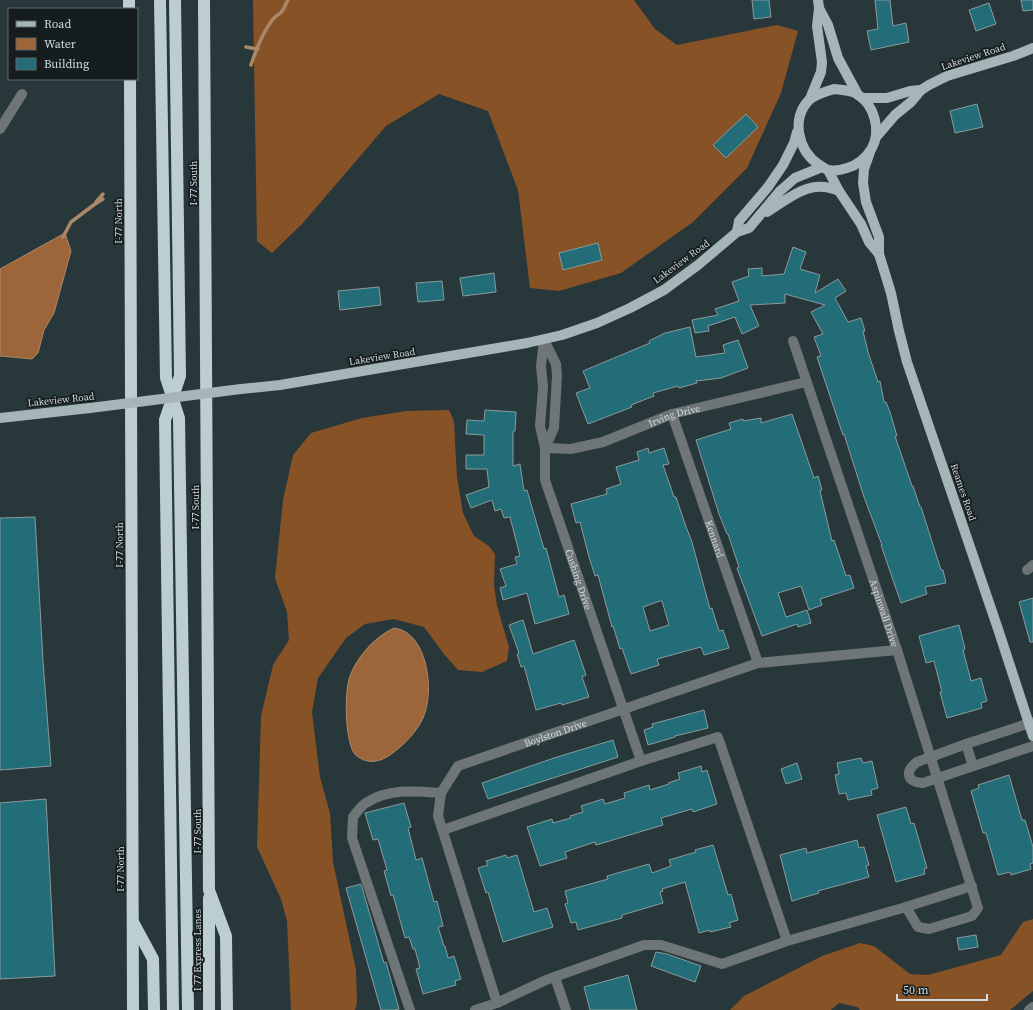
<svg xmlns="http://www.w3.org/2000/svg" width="1033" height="1010" font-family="'Source Serif 4',serif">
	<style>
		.forest { fill: #875326 }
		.water { fill: #9c653a; stroke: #ac886b }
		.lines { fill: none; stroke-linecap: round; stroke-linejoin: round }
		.stream { stroke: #ac886b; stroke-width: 3.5 }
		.building { fill: #226d78; stroke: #8a9b9e; fill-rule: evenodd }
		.minor { stroke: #6e7576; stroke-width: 10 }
		.major { stroke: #a6b5b8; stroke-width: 10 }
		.highway { stroke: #bcced1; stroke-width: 12 }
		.major-bridge { stroke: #a6b5b8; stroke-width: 10 }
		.labels { text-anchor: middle; stroke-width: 3.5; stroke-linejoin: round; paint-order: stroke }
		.street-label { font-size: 10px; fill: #d1dadc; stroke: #161d1e }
	</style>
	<rect width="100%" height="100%" fill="#28373a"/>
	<!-- forest -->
	<g class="forest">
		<polygon points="253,0 634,0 655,29 677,45 777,25 798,31 781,93 747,168 693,222 621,273 559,291 530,288 518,190 488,111 439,94 386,126 302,224 272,253 257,241"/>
		<polygon points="449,410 454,421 457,477 463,513 474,536 489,546 495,554 494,585 497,606 509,647 507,661 482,672 458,670 444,654 424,627 394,619 365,624 346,638 318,678 312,712 320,777 330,813 333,862 356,970 357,1003 355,1010 291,1010 287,921 281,899 257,847 261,716 273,665 289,640 287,612 275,578 283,500 293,455 311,433 362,418 406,411"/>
		<polygon points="1033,919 1033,991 1010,1010 860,1010 857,1007 839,1003 831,1010 730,1010 744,996 822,956 860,943 874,946 910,974 928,975 1001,955 1023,922"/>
	</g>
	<!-- water -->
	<g class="water">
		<polygon points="65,233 71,251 54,313 44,330 38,353 32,359 0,356 0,269"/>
		<path d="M394 628C428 632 435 692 423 718 417 731 406 743 394 752 385 759 375 764 364 760 360 758 356 756 354 753 345 739 344 692 350 676 358 655 375 637 394 628Z"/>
	</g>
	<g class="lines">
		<!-- stream -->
		<g class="stream">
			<polyline points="246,47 258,49"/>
			<path d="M251 65C255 52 265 27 275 17 277 15 281 14 282 11 285 8 285 4 288 0"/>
			<polyline points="96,202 103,194"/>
			<polyline points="63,237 71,222 95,204 103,199"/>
		</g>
	</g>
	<!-- building -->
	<g class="building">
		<polygon points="752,0 769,0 771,17 754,19"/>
		<polygon points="875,0 890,0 893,26 906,23 909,42 871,50 867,31 878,29"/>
		<polygon points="1021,0 1033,0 1033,10 1023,11"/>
		<polygon points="989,3 996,24 976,31 969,10"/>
		<polygon points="977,104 983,127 955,133 950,111"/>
		<polygon points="746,114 758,127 726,158 713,145"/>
		<polygon points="598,243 602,260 563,270 559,253"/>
		<polygon points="793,247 806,252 800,269 820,275 815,293 838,279 846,291 835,298 848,322 861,318 865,331 863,331 868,352 878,382 880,381 884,402 886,402 890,412 897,436 895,436 912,486 913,486 920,507 921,507 941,570 943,570 946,583 925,587 927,594 901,603 893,580 881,545 882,545 864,497 844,434 843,435 817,357 821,356 814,337 823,334 811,312 825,305 785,294 785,303 750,305 759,326 742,334 735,317 708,326 709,331 695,333 692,320 718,315 715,309 739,301 732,282 749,276 748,269 762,268 762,276 784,274"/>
		<polygon points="494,273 496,292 463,296 460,278"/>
		<polygon points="442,281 444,300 418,302 416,283"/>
		<polygon points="379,287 381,305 340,310 338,291"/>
		<polygon points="690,327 696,357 725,353 723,345 738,340 748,368 721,378 696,381 697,383 679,388 678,386 653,393 654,396 631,405 632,407 588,424 576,393 590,388 583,371 650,343 649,341 665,333"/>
		<polygon points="485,410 516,412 515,431 513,431 513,466 520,464 524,491 527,490 544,549 546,548 559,597 564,595 569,614 535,624 527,593 503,600 500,588 506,586 500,569 517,564 515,557 520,556 510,517 504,518 501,509 495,511 492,500 471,508 466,495 489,487 487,469 466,469 466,455 484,455 484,435 466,434 467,420 484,421"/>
		<polygon points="792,414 814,478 818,476 822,490 820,491 832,541 834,540 846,576 850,575 854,588 820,599 822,605 809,610 801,586 778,593 786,617 807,610 811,623 798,627 797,624 762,636 737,568 739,567 728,534 727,534 719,514 696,440 731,429 729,423 743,419 743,421 761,418 761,423"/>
		<path d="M648 448 649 453 664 448 669 464 663 465 674 497H676L685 524 692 542 710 609 712 608 719 631 723 630 729 648 704 655 701 647 657 659 659 665 631 674 622 648 620 649 613 626 612 627 598 575 595 576 589 557 580 522 576 523 571 504 607 494 606 489 621 484 616 467 639 460 637 452ZM660 601H662L669 625 650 631 643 607Z"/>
		<polygon points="35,517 43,661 51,766 0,770 0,518"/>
		<polygon points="1033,598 1033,642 1030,642 1019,602"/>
		<polygon points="523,620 533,654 574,640 586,675 582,677 589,697 562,705 561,703 536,710 524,666 521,667 517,654 519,653 509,625"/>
		<polygon points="959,625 965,649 963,650 971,681 981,678 987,701 981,703 982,708 947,718 940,692 942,692 934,661 926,663 919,636"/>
		<polygon points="704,710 708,728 675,736 675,737 648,745 644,730 653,727 652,724"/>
		<polygon points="613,740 618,757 488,799 482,783 554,758"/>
		<polygon points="861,758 863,763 872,761 878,788 871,790 872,795 848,800 846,793 839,794 835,775 839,774 837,763"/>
		<polygon points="797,763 802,779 786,784 781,769"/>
		<polygon points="701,766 702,772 707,770 717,804 693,812 692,809 661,818 663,825 596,845 595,842 565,852 567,858 540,866 527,827 552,819 553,823 571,818 570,816 583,812 581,806 603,799 605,804 625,798 624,793 649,785 650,790 669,784 668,783 680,779 678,773"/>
		<polygon points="1009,775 1022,820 1025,820 1033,847 1033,863 1030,864 1031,869 1011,875 1010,872 998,875 986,833 983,833 971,791 979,788 978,785"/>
		<polygon points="46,799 55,976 0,979 0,803"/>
		<polygon points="404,803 411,827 408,828 416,860 422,858 434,902 437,901 443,926 438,927 444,946 445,946 448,958 454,956 461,979 455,981 456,985 423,994 416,969 420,968 415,949 413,949 409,937 405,938 393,895 391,896 384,871 387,870 378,839 373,840 365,813"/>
		<polygon points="906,807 911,824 914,823 927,868 924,869 925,874 896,882 877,815"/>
		<polygon points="857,840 859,848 864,847 869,865 866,866 869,877 818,891 819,893 792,901 780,855 806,848 807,853"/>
		<polygon points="713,845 728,895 731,894 738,920 729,923 731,927 710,932 710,930 699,933 685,882 662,889 663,891 660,892 663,903 622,915 622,918 578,930 576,922 571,923 565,904 568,903 565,891 608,879 607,876 649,864 652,873 671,866 669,860 696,852 695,850"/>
		<polygon points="506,855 507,858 517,855 534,912 547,908 553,927 503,942 488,892 486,893 478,868 488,865 486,861"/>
		<polygon points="361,884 384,963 386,962 399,1009 394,1010 381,1010 346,888"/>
		<polygon points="976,935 978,947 959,950 957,938"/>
		<polygon points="656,952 667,954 701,966 695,982 651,966"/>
		<polygon points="628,975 637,1010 590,1010 584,987"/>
	</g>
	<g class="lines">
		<!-- minor -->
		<g class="minor">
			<polyline points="0,129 22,94"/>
			<path id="s1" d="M544 340 541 366 543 387 540 426 545 448V480L641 761 718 737 787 941"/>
			<polyline points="544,340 556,364 557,376 554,428 545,448"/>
			<path id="s2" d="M793 341 897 650 978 908 972 916 929 929 918 927 906 907"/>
			<path id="s3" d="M672 414 758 663"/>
			<path id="s4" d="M545 448 571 449 603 442 672 414 806 382"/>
			<polyline points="1027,570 1033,565"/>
			<path d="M1033 722 966 744 917 762C904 772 907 782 923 783L1033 746"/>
			<polyline points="966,744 973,766"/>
			<polyline points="443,830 641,761"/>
			<polyline points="555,977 566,1010"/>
			<path id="s5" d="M497 1003 438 816 441 793 458 766 758 663 897 650"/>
			<path d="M410 1010 352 838 353 817C357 812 361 806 366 803 388 788 416 791 441 793"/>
			<polyline points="475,1010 497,1003 546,980 644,945 661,945 722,964 787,941 906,907 972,886"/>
			<polyline points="1029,1010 1033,1007"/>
		</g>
		<!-- major -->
		<g class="major">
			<polyline points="819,8 828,25 838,58 858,95"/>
			<path d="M834 89C842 90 850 90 857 94 875 105 881 131 872 148 866 158 858 165 847 168 841 170 834 171 828 170 825 169 821 166 818 164 798 150 791 119 809 100 816 94 825 92 834 89Z"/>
			<polyline points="862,98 887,98 910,91 921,90"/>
			<polyline points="810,99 821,72 822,62 817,26 819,8 818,0"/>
			<polyline points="877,136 895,115 911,102 921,90 929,85 947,76 1013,56 1033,48"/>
			<polyline points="870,152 864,169 863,183 866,202 879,237 879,254 891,293 899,331 907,362 998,629 1033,736"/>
			<polyline points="828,170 839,191 861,224 869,242 879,254"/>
			<path d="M767 212C791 197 810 178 839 191"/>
			<polyline points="737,232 739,221 768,187 783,165 794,143 797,132"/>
			<polyline points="241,389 280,385 527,343 562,335 597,323 630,308 664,290 698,265 737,232 749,228 780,191 795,178 822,167"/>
			<polyline points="0,418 90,408"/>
		</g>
		<!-- highway -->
		<g class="highway">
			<polyline points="129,0 129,9"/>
			<polyline points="160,0 166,378 179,418 188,1010"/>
			<polyline points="204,0 209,890 226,936 227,1010"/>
			<polyline points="130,79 133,1010"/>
			<polyline points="133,922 153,959 154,1010"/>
			<polyline points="173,1010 165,420 180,376 175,0"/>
			<polyline points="209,1010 209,898"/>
		</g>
		<!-- major-bridge -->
		<polyline class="major-bridge" points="90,408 241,389"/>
	</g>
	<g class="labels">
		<!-- street labels -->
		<g class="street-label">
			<text transform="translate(973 56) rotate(-18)" y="4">Lakeview Road</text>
			<text transform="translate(193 183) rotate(-90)" y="4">I-77 South</text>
			<text transform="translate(118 221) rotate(-90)" y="4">I-77 North</text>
			<text transform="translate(681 261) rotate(-36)" y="4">Lakeview Road</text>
			<text transform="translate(382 356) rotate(-9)" y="4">Lakeview Road</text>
			<text transform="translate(61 399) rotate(-6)" y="4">Lakeview Road</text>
			<text dy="4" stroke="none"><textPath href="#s4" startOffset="135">Irving Drive</textPath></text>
			<text transform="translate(964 492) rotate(71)" y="4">Reames Road</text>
			<text transform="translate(195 507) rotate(-90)" y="4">I-77 South</text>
			<text dy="4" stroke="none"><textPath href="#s3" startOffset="132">Kennard</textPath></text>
			<text transform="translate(119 545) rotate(-90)" y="4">I-77 North</text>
			<text dy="4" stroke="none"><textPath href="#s1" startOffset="246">Cushing Drive</textPath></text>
			<text dy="4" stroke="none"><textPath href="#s2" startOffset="287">Aspinwall Drive</textPath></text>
			<text dy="4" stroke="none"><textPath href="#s5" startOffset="354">Boylston Drive</textPath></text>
			<text transform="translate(197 831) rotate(-90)" y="4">I-77 South</text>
			<text transform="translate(120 869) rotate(-90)" y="4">I-77 North</text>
			<text transform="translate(197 950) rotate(-90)" y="4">I 77 Express Lanes</text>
		</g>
	</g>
	<!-- legend -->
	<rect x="8" y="8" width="130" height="72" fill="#161d1e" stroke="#61696a"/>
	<rect x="16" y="21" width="20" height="6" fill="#a6b5b8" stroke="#61696a"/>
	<text x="44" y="28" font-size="12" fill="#d1dadc">Road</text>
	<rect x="16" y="38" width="20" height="12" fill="#9c653a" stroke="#61696a"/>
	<text x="44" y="48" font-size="12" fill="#d1dadc">Water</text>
	<rect x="16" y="58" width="20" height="12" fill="#226d78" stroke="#61696a"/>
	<text x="44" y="68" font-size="12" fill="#d1dadc">Building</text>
	<!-- scale -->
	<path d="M897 994v6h90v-6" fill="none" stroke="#d1dadc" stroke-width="2"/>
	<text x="903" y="994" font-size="12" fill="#d1dadc" stroke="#161d1e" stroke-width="3" paint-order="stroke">50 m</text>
</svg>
